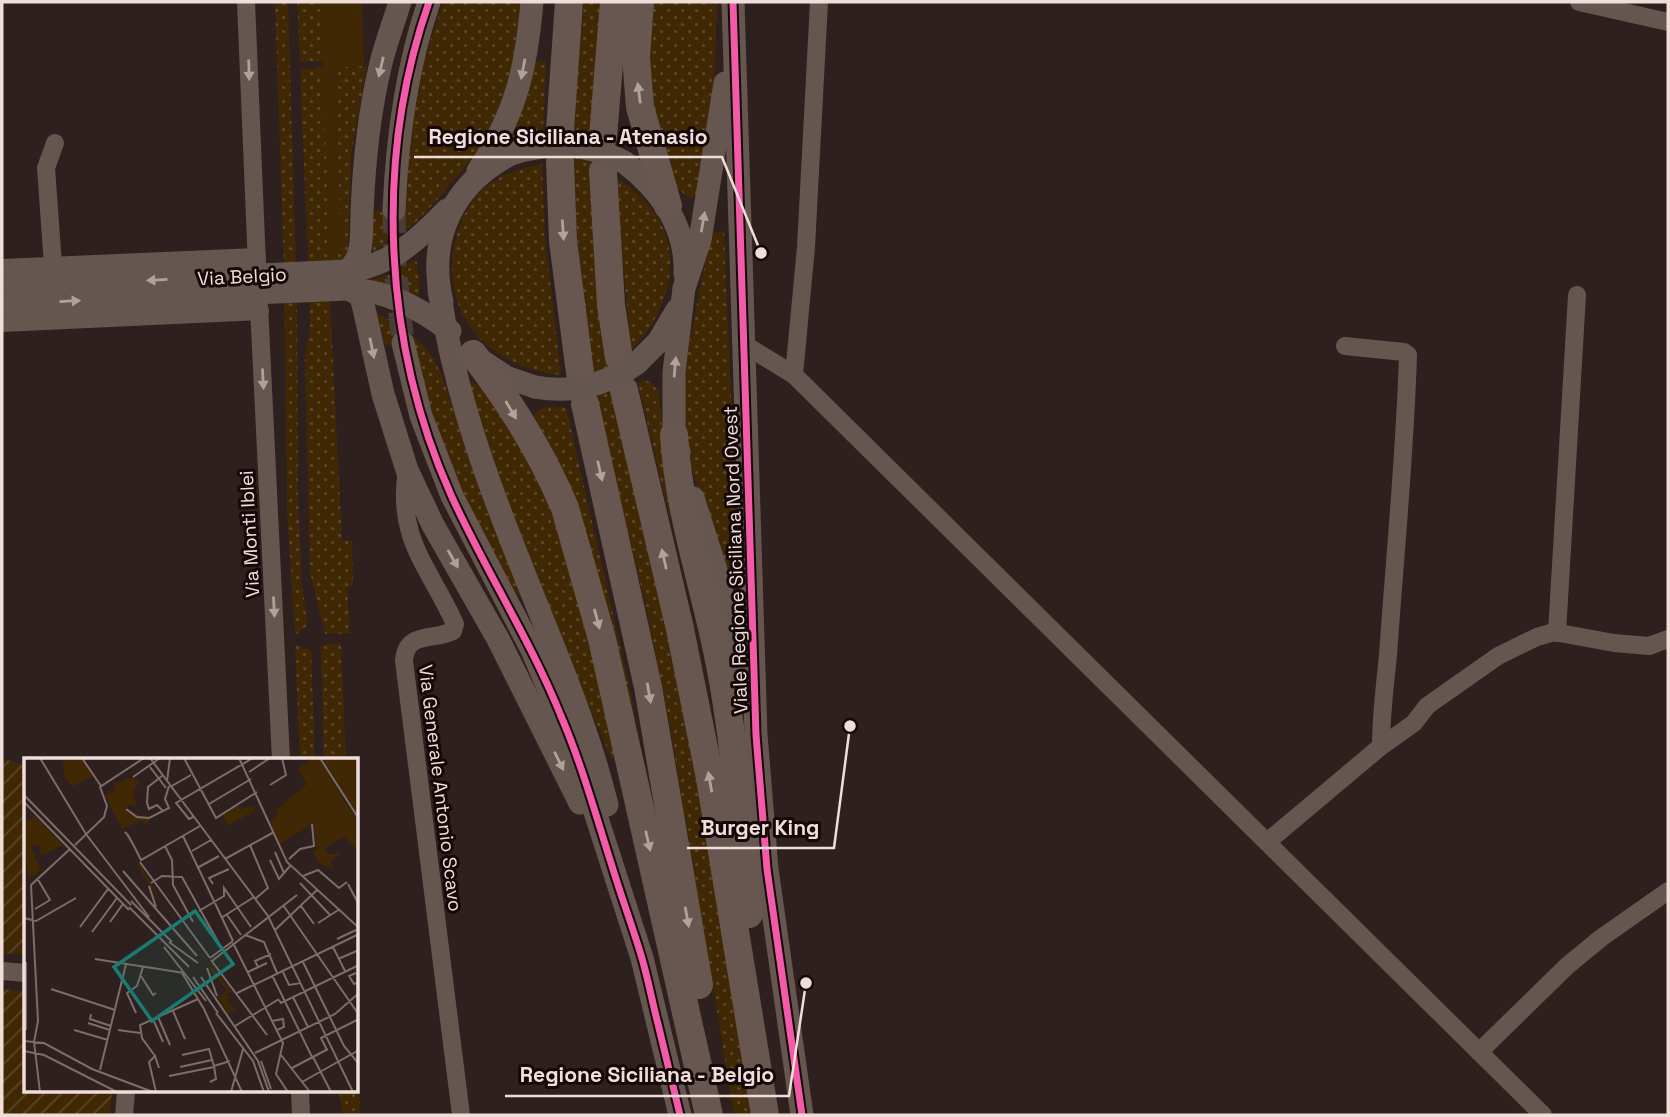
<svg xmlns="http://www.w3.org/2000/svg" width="1670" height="1117" font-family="'Space Grotesk',sans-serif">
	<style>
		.grass { fill: url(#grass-dots) }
		.park { fill: #402804 }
		.garden { fill: url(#garden-furrows) }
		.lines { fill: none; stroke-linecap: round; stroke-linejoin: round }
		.tertiary-tunnel { stroke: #4b3c3a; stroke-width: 23; stroke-dasharray: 23 11; stroke-linecap: butt }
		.minor { stroke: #65564f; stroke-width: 18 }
		.tertiary { stroke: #65564f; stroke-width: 23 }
		.primary { stroke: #685650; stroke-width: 28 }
		.tertiary-bridge { stroke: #65564f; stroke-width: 23 }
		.cycleway-casing { stroke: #140908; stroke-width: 11 }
		.cycleway { stroke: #f35aa7; stroke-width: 7 }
		.oneway { fill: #b1a19c }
		.oneway2 { fill: #b3a19c }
		.labels { text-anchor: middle; stroke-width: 6; stroke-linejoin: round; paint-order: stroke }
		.street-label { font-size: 19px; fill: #f0dedb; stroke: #140908 }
		.inset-road { fill: none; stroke: #7c6c6a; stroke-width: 2 }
		.view { fill: #1a7b73; fill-opacity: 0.15; stroke: #1a7b73; stroke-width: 3.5 }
		.inset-edge { fill: none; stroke: #f0dedb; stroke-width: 3.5 }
		.leader { fill: none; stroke: #f0dedb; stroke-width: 2.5 }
		.callout-dot { fill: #f0dedb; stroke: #140908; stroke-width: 2.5 }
		.callout-label { font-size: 21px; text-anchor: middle; font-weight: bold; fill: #f0dedb; stroke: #140908; stroke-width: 6; stroke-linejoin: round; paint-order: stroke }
	</style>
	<defs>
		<pattern id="grass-dots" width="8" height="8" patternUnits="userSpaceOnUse" patternTransform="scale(1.75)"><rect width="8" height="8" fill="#402804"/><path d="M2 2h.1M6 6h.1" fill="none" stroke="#5c4728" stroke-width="1.8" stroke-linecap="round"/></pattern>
		<pattern id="garden-furrows" width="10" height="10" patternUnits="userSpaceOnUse" patternTransform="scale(1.75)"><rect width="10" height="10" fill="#402804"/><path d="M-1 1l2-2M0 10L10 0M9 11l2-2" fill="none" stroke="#5c4728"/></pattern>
	</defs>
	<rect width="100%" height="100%" fill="#2e201e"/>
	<!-- grass -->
	<g class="grass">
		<polygon points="275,2 288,2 297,304 298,502 302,583 307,621 307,626 295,635 287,511 284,265"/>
		<polygon points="297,2 320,2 323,61 300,62"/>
		<path d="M443 2H522L517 55 493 128 475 155 437 200 415 223 373 252V211L404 212C407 161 411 109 425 59 430 40 437 21 443 2Z"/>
		<path d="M584 2H600L592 124 591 184 613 396 670 637 694 758 751 1115H734L669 720 649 620 597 401C586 329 577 256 574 183 572 123 579 62 584 2Z"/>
		<polygon points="652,2 717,2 714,89 697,196 689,198 673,185 648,87"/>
		<polygon points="534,61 546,62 543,131 511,138 529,93"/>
		<polygon points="367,66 351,154 348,249 345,260 328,263 342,541 352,541 353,585 347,587 350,633 325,634 310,572 305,355 310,329 310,305 300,70 323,67 330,250 342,250 333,67"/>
		<path d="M542 164 545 236 561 375C527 371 495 358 473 331 438 287 448 208 497 179 511 171 527 167 542 164Z"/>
		<path d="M618 179C687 222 684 296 631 350L620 231Z"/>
		<polygon points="724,231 738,563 731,570 723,564 687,454 684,433 684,384 686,360 711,233"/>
		<polygon points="414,260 417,262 420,292 417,295 367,280 389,275"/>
		<path d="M377 313C408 330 427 343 442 375L478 483 521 596 517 595 465 501 440 440 412 341 385 345Z"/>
		<polygon points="466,380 479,385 508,423 560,518 617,756 611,758 555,624 496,470"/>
		<polygon points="644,380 651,382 659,392 670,519 638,383"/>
		<path d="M566 407 631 694 641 760 533 419C537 404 553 407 566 407Z"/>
		<polygon points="341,643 346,760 324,760 321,647 325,644"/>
		<polygon points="295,645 311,650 315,760 300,760"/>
		<polygon points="357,1020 360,1115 343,1115 339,1091 357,1091"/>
	</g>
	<!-- park -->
	<polygon class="park" points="320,2 362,2 364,66 333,67 342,250 330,251"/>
	<!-- garden -->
	<g class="garden">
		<polygon points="2,758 26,766 26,955 2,953"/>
		<polygon points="2,989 26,991 26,1091 112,1091 110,1115 2,1115"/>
	</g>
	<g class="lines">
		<!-- tertiary-tunnel -->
		<polyline class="tertiary-tunnel" points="394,210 395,266 403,343"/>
		<!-- minor -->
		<g class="minor">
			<polyline points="246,2 257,265"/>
			<polyline points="1579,2 1668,22"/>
			<polyline points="53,265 46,168 55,143"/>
			<polyline points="2,268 257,257"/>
			<polyline points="259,306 281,760"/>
			<polyline points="2,323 260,311"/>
			<polyline points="745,345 794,375 1543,1115"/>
			<path d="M1345 346 1404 352 1408 355C1405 455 1395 555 1388 655 1385 686 1381 715 1381 746"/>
			<polyline points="794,375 806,247 819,2"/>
			<path d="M407 470C396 539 429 566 455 624L453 631C432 641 406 631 404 661L461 1115"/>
			<polyline points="1557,633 1577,295"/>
			<polyline points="1267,842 1379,748 1414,723 1427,706 1498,656 1537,637 1554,632 1614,643 1649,646 1668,639"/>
			<polyline points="2,971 26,973"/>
			<polyline points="1479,1052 1567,966 1601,938 1668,891"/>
			<polyline points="300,1091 301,1115"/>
			<polyline points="124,1115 126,1091"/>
		</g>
		<!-- tertiary -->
		<g class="tertiary">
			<polyline points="733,2 756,735 767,869 802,1115"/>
			<path d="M624 162C660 189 687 227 685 274"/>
			<path d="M478 171C516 113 526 70 532 2"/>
			<path d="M394 210C397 139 406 69 429 2"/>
			<path d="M347 271C365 257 361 233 362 212 364 162 369 112 381 63 386 42 394 22 400 2"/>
			<path d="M347 271C390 266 418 240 447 210"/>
			<polyline points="348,289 360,295 363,304 383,394 407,470 433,525 498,639 580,803"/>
			<path d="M348 289C387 290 419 308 450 331"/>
			<path d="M439 290C452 378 480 462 513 545 546 631 585 715 607 805"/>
			<path d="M442 302C427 238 453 184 511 154"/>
			<polyline points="403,343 421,416 452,496 532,650 576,753 642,958 680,1115"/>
			<polyline points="482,361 506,377 535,387"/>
			<polyline points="637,363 658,342 677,310"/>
			<polyline points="679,452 674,435 674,372 684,288 700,240 725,83"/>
			<polyline points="693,498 716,570 745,684"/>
		</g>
		<!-- primary -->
		<g class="primary">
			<polyline points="640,2 636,57 640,107 668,206"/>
			<polyline points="560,130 569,2"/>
			<polyline points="603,137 614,2"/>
			<polyline points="560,162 563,241 580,373"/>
			<polyline points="603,171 611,305 619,358"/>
			<path d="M473 354C509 400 542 454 565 508L602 639 709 1115"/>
			<polyline points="624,390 680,629 710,778 765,1115"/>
			<polyline points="585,404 648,687 699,985"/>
			<path d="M674 435C679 517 705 586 720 665 736 747 741 831 749 914"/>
		</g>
		<!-- tertiary-bridge -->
		<g class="tertiary-bridge">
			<path d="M511 154C550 142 587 142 624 162"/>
			<polyline points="2,287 347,271"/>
			<polyline points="2,304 348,289"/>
			<path d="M535 387C572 394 606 385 637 363"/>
		</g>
		<!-- cycleway casing -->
		<g class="cycleway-casing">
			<g id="cycleway">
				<path d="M429 2C374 159 383 344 451 495 485 570 530 639 561 716 582 765 596 816 612 866 621 896 632 925 641 955 648 978 652 1001 658 1024 665 1054 673 1085 680 1115"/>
				<polyline points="733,2 756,735 767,869 802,1115"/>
			</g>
		</g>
		<!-- cycleway -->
		<use href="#cycleway" class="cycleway"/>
	</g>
	<!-- one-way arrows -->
	<defs><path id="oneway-solid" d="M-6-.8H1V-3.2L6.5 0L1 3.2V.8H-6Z" transform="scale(1.75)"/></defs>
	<g class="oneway">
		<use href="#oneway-solid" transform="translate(381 67) rotate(103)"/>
		<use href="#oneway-solid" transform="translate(523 69) rotate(101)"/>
		<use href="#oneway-solid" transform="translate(249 70) rotate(88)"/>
		<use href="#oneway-solid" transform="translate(703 222) rotate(-80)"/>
		<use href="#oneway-solid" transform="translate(157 280) rotate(177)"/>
		<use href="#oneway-solid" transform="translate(70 301) rotate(-3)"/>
		<use href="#oneway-solid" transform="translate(372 348) rotate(78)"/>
		<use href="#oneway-solid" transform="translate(675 367) rotate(-85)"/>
		<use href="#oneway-solid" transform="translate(263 379) rotate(87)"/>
		<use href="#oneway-solid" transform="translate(453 559) rotate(60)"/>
		<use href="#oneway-solid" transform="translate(274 607) rotate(87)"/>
		<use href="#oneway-solid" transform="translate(559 761) rotate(64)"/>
	</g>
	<g class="oneway2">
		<use href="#oneway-solid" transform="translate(639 93) rotate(-97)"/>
		<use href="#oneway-solid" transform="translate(563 230) rotate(86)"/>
		<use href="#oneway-solid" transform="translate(511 410) rotate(59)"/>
		<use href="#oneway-solid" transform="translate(600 471) rotate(77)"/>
		<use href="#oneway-solid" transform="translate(664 559) rotate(-103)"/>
		<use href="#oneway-solid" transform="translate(597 619) rotate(75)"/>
		<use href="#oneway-solid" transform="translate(649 693) rotate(80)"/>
		<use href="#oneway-solid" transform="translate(710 782) rotate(-100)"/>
		<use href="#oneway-solid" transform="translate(648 841) rotate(77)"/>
		<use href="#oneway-solid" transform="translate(687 917) rotate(80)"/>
	</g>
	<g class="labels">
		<!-- street labels -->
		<g class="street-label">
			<text transform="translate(242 276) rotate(-3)" y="7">Via Belgio</text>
			<text transform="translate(249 534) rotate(-93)" y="7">Via Monti Iblei</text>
			<text transform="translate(735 560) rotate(-92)" y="7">Viale Regione Siciliana Nord Ovest</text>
			<text transform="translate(441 788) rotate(83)" y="7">Via Generale Antonio Scavo</text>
		</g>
	</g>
	<!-- overview -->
	<g transform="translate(24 758)">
		<rect width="334" height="334" fill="#2e201e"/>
		<path d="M214 48 216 51 228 48 231 53 203 68 199 57ZM113 106H116L136 141 208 234 200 237 207 238 203 242 211 251 204 256 195 240 203 232 189 216 184 204 126 129Z" fill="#402804"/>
		<path d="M290 0H295L321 44 256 86 246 63 254 57 251 52 258 47 262 51 259 46 283 26 274 11ZM298 0H334V59Z" fill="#402804"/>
		<path d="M46 0H57L69 18 49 28 41 21 38 5ZM109 19 115 25 109 33 113 50 106 46 102 51 127 62 120 68 118 62 98 71 81 37 92 32 89 26ZM321 44 334 63V93L320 78 302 90 297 88 304 93 302 96H316L306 104 311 112 295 105 289 94 293 91 289 64ZM11 58 39 87 17 98 15 86 7 88 17 113 4 120 0 66Z" fill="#402804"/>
		<path class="inset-road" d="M16 0 62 76 125 159M58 0 77 28M126 0 244 158 329 334M160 0 192 60 233 34M215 0 263 104 335 170M296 0 335 61M126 9 142 30M225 14 246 0M138 18 124 29 123 45 125 51 133 47 139 53M109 19 136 0M143 23 146 0M246 27 262 17 258 0M146 29 167 17M0 37 107 147M0 44 105 152M185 46 227 21M102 51 113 59 125 60 145 50 141 41 145 28M169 59 165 61 152 45 229 0M101 74 103 76 110 88 104 77M159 78 209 183M51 87 80 59 83 48 76 29 120 0M226 87 244 130 231 141M110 88 117 102 176 68M141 88 148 102 149 127 169 164M168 93 187 82M251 94 260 115M201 101 250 74M265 101 276 91 290 88 288 66M246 102 255 121 266 108M116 104 186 200M173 110 195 98M99 113 173 198M279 118 294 112 315 130 323 124M127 125 138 118 158 119 198 191M276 125 306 157M189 126 185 120 205 111M324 126 335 147M125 128 132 149M107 143 148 184M259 147 335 257M277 148 290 166M105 149 165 209M11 151 26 142 13 120M175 153 200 138V130L227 169M203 157 217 177M0 160 12 163 52 140M197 160 230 139M86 164 99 146M294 165 316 151M56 169 84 131M251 172 294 131M68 174 93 140M221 177 240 184 253 215M313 181 332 172M145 184 174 205M209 185 259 285 252 316 264 334M140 189 182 243M309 189 321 213M186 200 209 183M71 201 160 215M314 201 335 192M187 202 243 277M188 203 273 137M2 204V272M279 204 320 288 335 306M234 209 231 203 247 196M183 210 193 238M258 212 265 227 277 225M224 214 243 205M158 215 180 251 218 334M332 215 325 218 330 226 335 224M248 217 288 299M117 218 129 237 132 235M169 219 194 255M177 219 234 303 245 334M27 231 91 252M213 235 335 176M269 239 284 269M255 242 257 245 335 207M149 253 161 281M112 255 103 235 113 228 119 209M192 255 229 303 240 334M67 256 66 261 87 268M134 259 146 287M129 261 139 284M248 263 259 261 260 269 253 272M64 265 86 272M211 268 255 241M50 272 84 282M94 272 116 275M0 283 20 285 68 311 129 334M303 292 297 280 335 261M0 293 20 297 93 334M231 295 311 256 335 235M158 297 185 291 190 308M257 297 286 334M131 298 118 280 116 267 174 241M289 299 307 334M237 303 247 331M156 309 188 302M268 310 304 291M76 312 102 206M145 318 190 309M186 324 192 321 190 308 206 303M278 324 335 292M16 334 10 284 14 263 7 127 46 91M132 334 125 304 131 298 135 310M207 334 219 291"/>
		<path class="view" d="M171 153 209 206 128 263 90 209Z"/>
		<rect width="334" height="334" class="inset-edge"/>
	</g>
	<!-- callouts -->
	<path class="leader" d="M761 253L722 157H414M850 726L834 848H687M806 983L789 1096H505"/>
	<g class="callout-dot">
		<circle cx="761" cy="253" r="7"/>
		<circle cx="850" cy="726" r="7"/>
		<circle cx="806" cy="983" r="7"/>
	</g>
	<g class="callout-label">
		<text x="568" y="144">Regione Siciliana - Atenasio</text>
		<text x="760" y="835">Burger King</text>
		<text x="647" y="1082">Regione Siciliana - Belgio</text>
	</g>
	<!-- border -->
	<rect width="1670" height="1117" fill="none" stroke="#f0dedb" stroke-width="7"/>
</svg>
